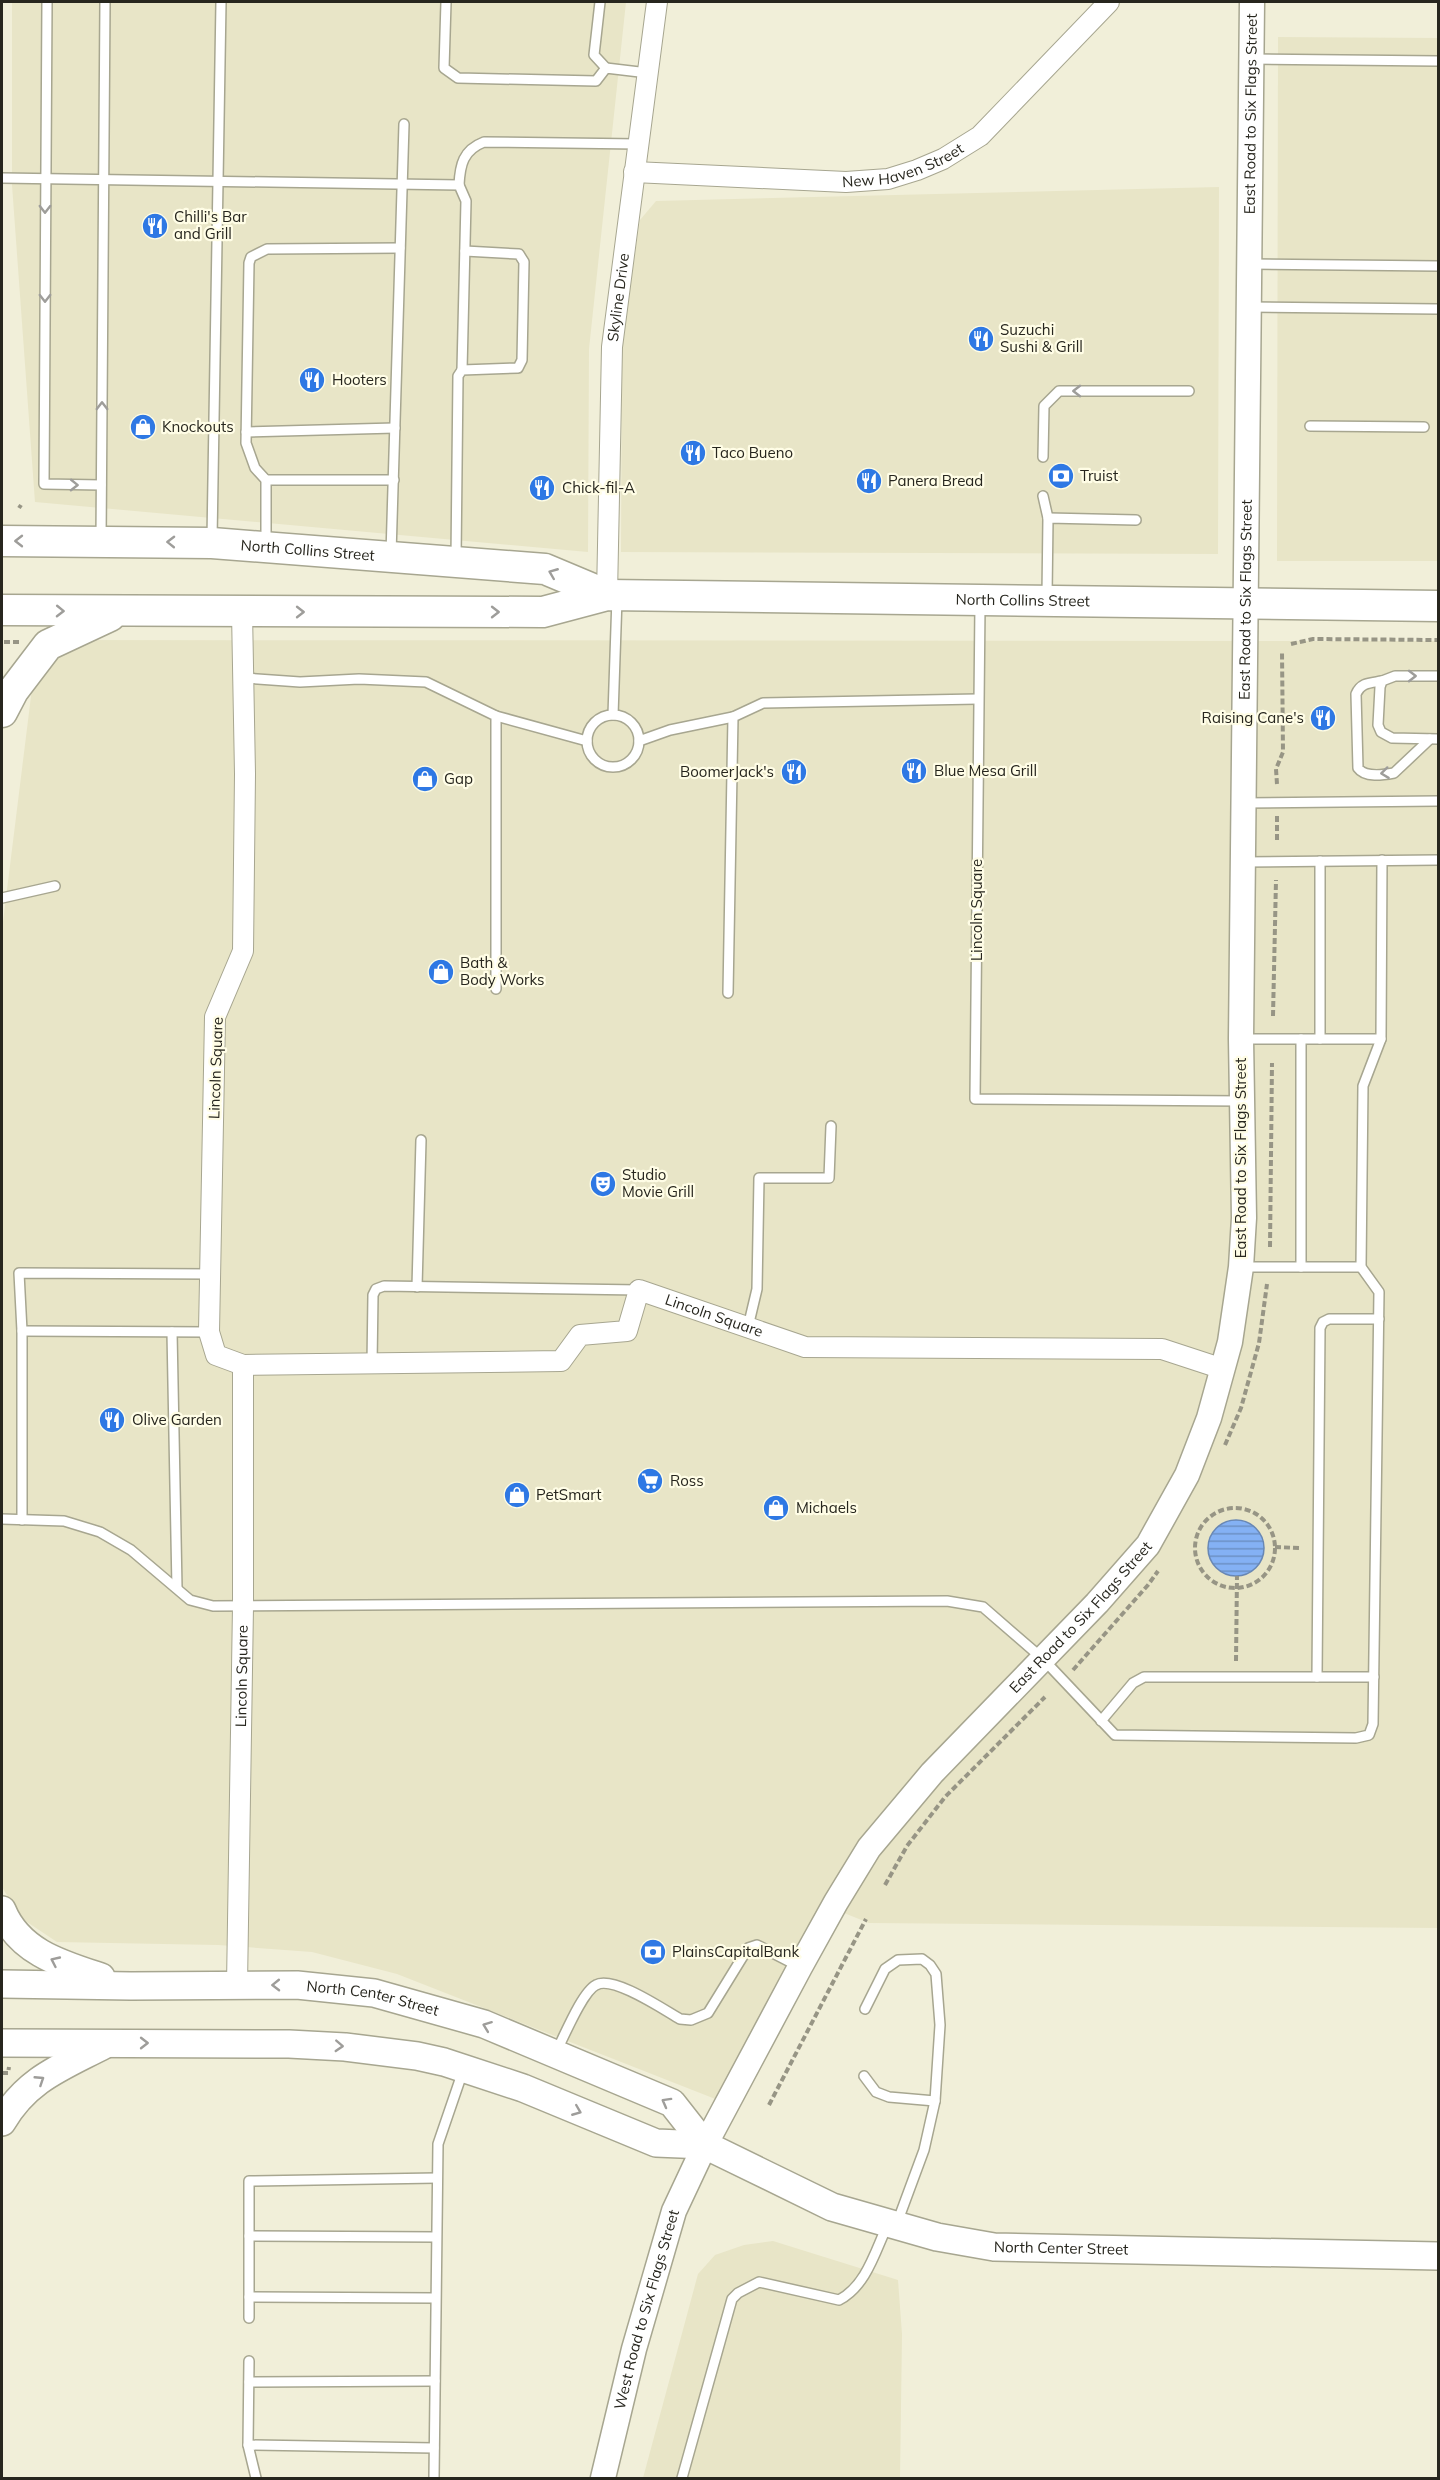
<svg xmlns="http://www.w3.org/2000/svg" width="1440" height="2480" font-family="Mulish,sans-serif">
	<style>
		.built { fill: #e8e5c7 }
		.water { fill: url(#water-rules); stroke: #6887b4; stroke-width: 1.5 }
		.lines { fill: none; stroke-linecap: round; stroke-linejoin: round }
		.service-casing { stroke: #a7a690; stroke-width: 12 }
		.minor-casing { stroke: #a7a690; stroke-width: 22 }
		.tertiary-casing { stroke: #a7a690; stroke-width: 27 }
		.secondary-casing { stroke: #a7a690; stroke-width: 30 }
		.primary-casing { stroke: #a7a690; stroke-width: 33 }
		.path { stroke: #979585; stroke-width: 4; stroke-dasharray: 6 3; stroke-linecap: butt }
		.service { stroke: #fff; stroke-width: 9 }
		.minor { stroke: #fff; stroke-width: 20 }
		.tertiary { stroke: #fff; stroke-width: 24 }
		.secondary { stroke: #fff; stroke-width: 27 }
		.primary { stroke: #fff; stroke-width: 30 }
		.oneway { stroke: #9e9d9a }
		.labels { text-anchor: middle; stroke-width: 4.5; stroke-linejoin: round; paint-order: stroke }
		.street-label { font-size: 15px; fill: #27261e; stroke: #fffde6 }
		.poi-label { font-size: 15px; fill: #27261e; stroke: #fffde6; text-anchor: start }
	</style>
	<defs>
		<pattern id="water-rules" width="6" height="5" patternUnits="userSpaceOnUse" patternTransform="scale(1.5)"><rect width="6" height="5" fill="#84b1f4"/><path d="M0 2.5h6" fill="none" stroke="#6c90c5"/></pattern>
	</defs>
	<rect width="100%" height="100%" fill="#f1efd9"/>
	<!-- built -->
	<g class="built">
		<polygon points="12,2 626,2 589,349 588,552 35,502 12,185"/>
		<polygon points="1278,37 1438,38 1438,561 1277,561"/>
		<polygon points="1219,187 1218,554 621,552 622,344 640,220 656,201"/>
		<polygon points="38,640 1438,641 1438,1928 869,1923 824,1905 723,2102 397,1974 312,1952 218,1945 57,1942 21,1918 2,1887 2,930"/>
		<polygon points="773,2241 898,2280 902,2334 900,2478 643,2478 698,2274 715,2255 744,2245"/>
	</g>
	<!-- water -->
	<circle class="water" cx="1236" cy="1548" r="28"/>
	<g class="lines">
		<!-- service casing -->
		<g class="service-casing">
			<g id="service">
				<polyline points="47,2 44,484 101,485"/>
				<polyline points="446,2 444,68 458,78 596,81 606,68 648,73"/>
				<polyline points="600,2 594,55 606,68"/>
				<polyline points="1252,59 1438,61"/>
				<polyline points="2,178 459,185 466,201 462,370"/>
				<path d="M459 185C460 165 463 150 484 142L638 144"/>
				<polyline points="1252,264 1438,266"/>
				<polyline points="1249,307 1438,309"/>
				<polyline points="1310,426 1424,427"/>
				<polyline points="246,432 395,428"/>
				<polyline points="1043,457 1044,406 1059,391 1189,391"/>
				<polyline points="266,480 394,480"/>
				<polyline points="1043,496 1048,518"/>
				<polyline points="101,539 105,2"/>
				<polyline points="212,539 221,2"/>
				<polyline points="266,542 266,480 255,468 246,443 249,263 251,257 267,249 400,248"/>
				<polyline points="391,554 404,124"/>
				<polyline points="456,558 458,376 462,370 518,368 522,360 524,262 519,254 465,251"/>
				<polyline points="1047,595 1048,518 1136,520"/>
				<polyline points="980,605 975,1099 1241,1101"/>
				<polyline points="1438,676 1395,676 1382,681 1380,687 1378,725 1381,732 1392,738 1438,739"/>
				<polyline points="244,678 300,682 359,679 426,682 496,716 496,989"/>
				<path d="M1382 681C1371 683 1361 682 1356 694L1358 768C1365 778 1383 775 1394 773L1430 739"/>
				<polyline points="613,715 617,598"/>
				<circle cx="613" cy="741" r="26"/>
				<polyline points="496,716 587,741"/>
				<polyline points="639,741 670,730 733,717"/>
				<polyline points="1244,803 1438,801"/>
				<polyline points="1243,862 1438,860"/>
				<polyline points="2,898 55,886"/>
				<polyline points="728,993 733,717 763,703 978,699"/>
				<polyline points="1243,1039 1381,1039"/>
				<polyline points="1301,1039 1301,1267"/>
				<polyline points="1320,1039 1320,861"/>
				<polyline points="1241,1267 1361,1267"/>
				<polyline points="417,1287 421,1140"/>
				<polyline points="748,1327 757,1289 759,1178 829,1178 831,1126"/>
				<polyline points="22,1331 209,1332"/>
				<polyline points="172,1332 177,1588"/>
				<polyline points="372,1364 373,1295 376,1289 384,1286 639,1290"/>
				<polyline points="2,1519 64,1521 100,1532 131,1550 190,1600 213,1606 947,1601 983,1607 1043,1659 1115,1735 1356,1738 1369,1735 1373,1724 1379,1292 1361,1267 1363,1086 1381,1039 1382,860"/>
				<polyline points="22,1520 22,1331 19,1273 212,1274"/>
				<polyline points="1317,1677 1320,1328 1323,1322 1329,1319 1379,1319"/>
				<polyline points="1101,1721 1133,1683 1144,1677 1374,1677"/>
				<polyline points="865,2009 885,1969 898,1960 922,1959 930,1965 936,1974 940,2025 935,2101 924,2150 897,2223"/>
				<path d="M556 2052C564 2037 582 1992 596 1985 613 1975 664 2010 680 2019L691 2020 708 2013 748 1948 757 1945 798 1966"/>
				<polyline points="864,2076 876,2092 889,2097 935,2101"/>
				<polyline points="249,2236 436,2237"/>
				<polyline points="249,2297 435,2298"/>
				<polyline points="249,2318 249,2181 437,2178"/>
				<polyline points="249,2361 248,2445 256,2478"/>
				<polyline points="249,2382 435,2381"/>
				<polyline points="248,2445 434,2448"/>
				<polyline points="434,2478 438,2144 463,2071"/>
				<path d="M682 2478 732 2299 738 2293 759 2282 839 2300C866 2286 875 2252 887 2226"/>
			</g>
		</g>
		<!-- minor casing -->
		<g class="minor-casing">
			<g id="minor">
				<path id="s1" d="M634 172 846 182 888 179 917 170 943 159 980 136 1109 2"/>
				<path id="s2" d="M607 595 612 347 657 2"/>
				<path id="s3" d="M242 612 245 774 243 951 215 1017 209 1332 216 1355 243 1365 561 1361 580 1335 627 1331 639 1290 805 1347 1162 1349 1223 1369"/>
				<path id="s4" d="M237 1985 243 1606V1365"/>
			</g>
		</g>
		<!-- tertiary casing -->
		<g class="tertiary-casing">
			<g id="tertiary">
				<path id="s5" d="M603 2478 634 2349 674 2211 705 2145 800 1967 836 1902 869 1848 932 1773 1097 1603 1148 1545 1187 1475 1209 1418 1230 1342 1241 1267 1244 1218 1241 1039 1252 2"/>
			</g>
		</g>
		<!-- secondary casing -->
		<g class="secondary-casing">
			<g id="secondary">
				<path d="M2 1910C19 1952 61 1964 101 1977"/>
				<path id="s6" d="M2 1984 131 1986 297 1985 374 1993 484 2024 672 2103 705 2145"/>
				<path id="s7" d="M2 2043 289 2044 345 2047 417 2056 444 2062 523 2088 656 2143 705 2145 832 2207 937 2237 994 2247 1438 2256"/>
				<path d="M2 2122C27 2079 62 2067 104 2045"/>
			</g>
		</g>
		<!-- primary casing -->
		<g class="primary-casing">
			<g id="primary">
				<path id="s8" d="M2 541 212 543 545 569 607 595"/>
				<path id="s9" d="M2 610 543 612 607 595 1438 606"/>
				<polyline points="2,712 13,691 48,645 110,616"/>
			</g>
		</g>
		<!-- path -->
		<g class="path">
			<polyline points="19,508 21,505"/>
			<polyline points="4,642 19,642"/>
			<polyline points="1291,644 1313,639 1438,640"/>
			<polyline points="1277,784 1276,769 1283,752 1282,652"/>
			<polyline points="1277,816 1277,843"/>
			<polyline points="1273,1016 1276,880"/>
			<polyline points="1270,1247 1272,1063"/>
			<polyline points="1225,1445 1241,1408 1259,1343 1267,1284"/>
			<circle cx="1235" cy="1548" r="40"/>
			<polyline points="1275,1547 1299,1548"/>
			<polyline points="1236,1661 1237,1576"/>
			<polyline points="1073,1670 1148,1585 1158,1571"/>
			<polyline points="885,1885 907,1846 945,1797 1045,1697"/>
			<polyline points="2,2073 8,2073 9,2067"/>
			<polyline points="769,2105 866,1919"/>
		</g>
		<!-- service -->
		<use href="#service" class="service"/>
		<!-- minor -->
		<use href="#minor" class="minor"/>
		<!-- tertiary -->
		<use href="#tertiary" class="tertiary"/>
		<!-- secondary -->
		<use href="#secondary" class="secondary"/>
		<!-- primary -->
		<use href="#primary" class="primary"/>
	</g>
	<!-- one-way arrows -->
	<defs><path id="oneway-chevron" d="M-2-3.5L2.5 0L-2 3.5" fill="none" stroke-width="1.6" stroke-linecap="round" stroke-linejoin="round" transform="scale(1.5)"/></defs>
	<g class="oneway">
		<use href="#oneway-chevron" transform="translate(45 209) rotate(90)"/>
		<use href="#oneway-chevron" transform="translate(45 298) rotate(90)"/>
		<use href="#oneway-chevron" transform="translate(1077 391) rotate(180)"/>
		<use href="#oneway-chevron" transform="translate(102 406) rotate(-90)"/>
		<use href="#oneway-chevron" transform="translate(74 485) rotate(1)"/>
		<use href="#oneway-chevron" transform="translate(19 541) rotate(180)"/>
		<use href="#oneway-chevron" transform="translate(171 542) rotate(-179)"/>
		<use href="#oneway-chevron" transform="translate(553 573) rotate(-158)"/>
		<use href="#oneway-chevron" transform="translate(60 611) rotate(1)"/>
		<use href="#oneway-chevron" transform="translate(300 612)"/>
		<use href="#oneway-chevron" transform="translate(495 612)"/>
		<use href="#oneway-chevron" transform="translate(1412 676)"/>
		<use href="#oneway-chevron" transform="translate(1385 773) rotate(173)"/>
		<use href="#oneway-chevron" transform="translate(55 1961) rotate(-155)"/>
		<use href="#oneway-chevron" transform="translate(276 1985) rotate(179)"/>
		<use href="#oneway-chevron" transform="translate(487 2026) rotate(-159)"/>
		<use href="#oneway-chevron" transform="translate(144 2043)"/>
		<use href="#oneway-chevron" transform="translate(339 2046) rotate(3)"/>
		<use href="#oneway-chevron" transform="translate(40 2080) rotate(-33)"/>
		<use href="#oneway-chevron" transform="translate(666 2102) rotate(-151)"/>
		<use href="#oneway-chevron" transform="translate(577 2111) rotate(22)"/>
	</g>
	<!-- icons -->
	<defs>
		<g id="restaurant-disc" transform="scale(1.35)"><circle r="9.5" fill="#2e78e4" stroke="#fffde6"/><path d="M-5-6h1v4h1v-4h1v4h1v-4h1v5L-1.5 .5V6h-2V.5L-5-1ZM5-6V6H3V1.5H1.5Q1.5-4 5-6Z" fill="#fff"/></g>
		<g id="shop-disc" transform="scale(1.35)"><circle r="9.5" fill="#2e78e4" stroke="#fffde6"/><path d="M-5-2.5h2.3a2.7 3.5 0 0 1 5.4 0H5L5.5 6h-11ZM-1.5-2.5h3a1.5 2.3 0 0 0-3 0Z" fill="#fff"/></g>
		<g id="bank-disc" transform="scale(1.35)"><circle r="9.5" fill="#2e78e4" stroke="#fffde6"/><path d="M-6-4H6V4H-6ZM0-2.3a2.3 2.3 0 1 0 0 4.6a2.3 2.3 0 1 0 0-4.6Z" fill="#fff"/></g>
		<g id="theatre-disc" transform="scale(1.35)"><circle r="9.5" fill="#2e78e4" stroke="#fffde6"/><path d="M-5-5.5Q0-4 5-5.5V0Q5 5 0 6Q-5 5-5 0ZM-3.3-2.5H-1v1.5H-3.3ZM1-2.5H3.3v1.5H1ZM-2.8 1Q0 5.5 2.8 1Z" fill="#fff"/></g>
		<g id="supermarket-disc" transform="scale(1.35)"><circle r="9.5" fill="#2e78e4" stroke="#fffde6"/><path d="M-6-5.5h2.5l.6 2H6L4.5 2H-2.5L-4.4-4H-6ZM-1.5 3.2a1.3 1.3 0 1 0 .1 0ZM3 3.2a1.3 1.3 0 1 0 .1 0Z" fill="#fff"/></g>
	</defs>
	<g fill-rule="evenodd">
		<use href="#restaurant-disc" x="155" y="226"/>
		<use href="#restaurant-disc" x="981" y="339"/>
		<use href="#restaurant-disc" x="312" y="380"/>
		<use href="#shop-disc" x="143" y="427"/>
		<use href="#restaurant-disc" x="693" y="453"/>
		<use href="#bank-disc" x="1061" y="476"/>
		<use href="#restaurant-disc" x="869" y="481"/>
		<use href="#restaurant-disc" x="542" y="488"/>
		<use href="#restaurant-disc" x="1323" y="718"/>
		<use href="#restaurant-disc" x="914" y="771"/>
		<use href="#restaurant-disc" x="794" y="772"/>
		<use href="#shop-disc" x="425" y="779"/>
		<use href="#shop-disc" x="441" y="972"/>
		<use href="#theatre-disc" x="603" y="1184"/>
		<use href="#restaurant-disc" x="112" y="1420"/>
		<use href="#supermarket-disc" x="650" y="1481"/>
		<use href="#shop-disc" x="517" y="1495"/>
		<use href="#shop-disc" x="776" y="1508"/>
		<use href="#bank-disc" x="653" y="1952"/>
	</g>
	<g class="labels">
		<!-- street labels -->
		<g class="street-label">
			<text dy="5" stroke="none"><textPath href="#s5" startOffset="2550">East Road to Six Flags Street</textPath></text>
			<text dy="5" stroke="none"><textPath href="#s1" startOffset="272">New Haven Street</textPath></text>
			<text dy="5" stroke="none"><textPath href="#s2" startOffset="298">Skyline Drive</textPath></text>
			<text dy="5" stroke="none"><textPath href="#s8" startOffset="306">North Collins Street</textPath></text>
			<text dy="5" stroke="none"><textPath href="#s9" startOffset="1023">North Collins Street</textPath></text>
			<text dy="5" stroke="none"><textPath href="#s5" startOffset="2064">East Road to Six Flags Street</textPath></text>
			<text transform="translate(977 910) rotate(-90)" y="5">Lincoln Square</text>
			<text transform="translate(216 1068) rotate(-88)" y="5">Lincoln Square</text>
			<text transform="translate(1241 1158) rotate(-90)" y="5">East Road to Six Flags Street</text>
			<text dy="5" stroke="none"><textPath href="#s3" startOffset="1298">Lincoln Square</textPath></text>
			<text dy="5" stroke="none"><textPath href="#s5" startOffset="1002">East Road to Six Flags Street</textPath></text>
			<text dy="5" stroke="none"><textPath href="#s4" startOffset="309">Lincoln Square</textPath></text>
			<text dy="5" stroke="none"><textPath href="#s6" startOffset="372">North Center Street</textPath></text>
			<text dy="5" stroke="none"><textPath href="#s7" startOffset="1095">North Center Street</textPath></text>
			<text dy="5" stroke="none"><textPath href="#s5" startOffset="174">West Road to Six Flags Street</textPath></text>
		</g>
		<!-- poi labels -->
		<g class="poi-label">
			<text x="174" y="222">Chilli's Bar<tspan x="174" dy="17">and Grill</tspan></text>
			<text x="1000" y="335">Suzuchi<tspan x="1000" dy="17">Sushi &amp; Grill</tspan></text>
			<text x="332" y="385">Hooters</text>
			<text x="162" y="432">Knockouts</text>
			<text x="712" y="458">Taco Bueno</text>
			<text x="1080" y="481">Truist</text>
			<text x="888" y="486">Panera Bread</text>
			<text x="562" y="493">Chick-fil-A</text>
			<text x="1304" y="723" text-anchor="end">Raising Cane's</text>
			<text x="934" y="776">Blue Mesa Grill</text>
			<text x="774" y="777" text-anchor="end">BoomerJack's</text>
			<text x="444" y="784">Gap</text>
			<text x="460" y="968">Bath &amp;<tspan x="460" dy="17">Body Works</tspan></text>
			<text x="622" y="1180">Studio<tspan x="622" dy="17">Movie Grill</tspan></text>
			<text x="132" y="1425">Olive Garden</text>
			<text x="670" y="1486">Ross</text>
			<text x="536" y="1500">PetSmart</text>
			<text x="796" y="1513">Michaels</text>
			<text x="672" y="1957">PlainsCapitalBank</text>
		</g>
	</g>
	<!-- border -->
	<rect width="1440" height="2480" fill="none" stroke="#27261e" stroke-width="6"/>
</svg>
